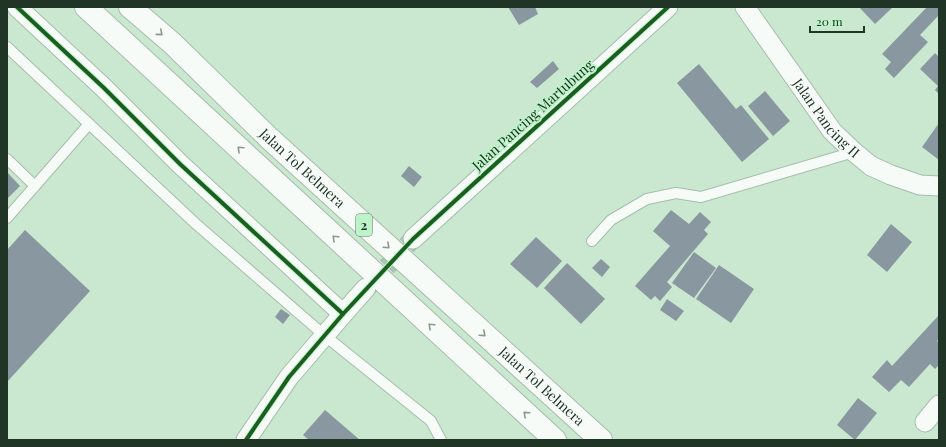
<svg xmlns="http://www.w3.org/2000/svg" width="946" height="447" font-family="'Playfair Display',serif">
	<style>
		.building { fill: #8998a0 }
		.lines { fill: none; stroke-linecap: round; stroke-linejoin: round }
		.street-tunnel { stroke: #a8c3ae; stroke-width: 19; stroke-dasharray: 19 10; stroke-linecap: butt }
		.lane-casing { stroke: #a7bdac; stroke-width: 12 }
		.street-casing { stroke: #a7bdac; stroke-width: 21 }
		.highway-casing { stroke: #a7bdac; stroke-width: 24 }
		.lane { stroke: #f7fbf8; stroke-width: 10 }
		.street { stroke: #f7fbf8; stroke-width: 19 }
		.highway { stroke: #f7fbf8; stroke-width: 22 }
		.cycleway-casing { stroke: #bef3ca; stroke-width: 6 }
		.cycleway { stroke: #1b5e20; stroke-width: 4 }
		.oneway { stroke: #8c988f }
		.labels { text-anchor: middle; stroke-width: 4; stroke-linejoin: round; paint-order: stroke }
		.shield { fill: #bef3ca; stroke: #4f6e57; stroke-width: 1 }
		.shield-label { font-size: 13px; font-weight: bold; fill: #203526 }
		.street-label { font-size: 14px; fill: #203526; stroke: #bef3ca }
	</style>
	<rect width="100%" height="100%" fill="#cae7d0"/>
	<!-- building -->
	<g class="building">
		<polygon points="508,7 535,7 538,14 519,25"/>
		<polygon points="859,7 893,7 875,24"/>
		<polygon points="927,7 939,7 939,15 920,35 928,42 894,78 885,69 891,62 882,54"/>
		<polygon points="935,53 939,57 939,94 935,90 938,86 920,69"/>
		<polygon points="553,61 559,69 537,88 530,82"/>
		<polygon points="699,64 736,109 741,105 769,139 742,162 677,83"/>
		<polygon points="765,91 790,121 773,136 748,106"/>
		<polygon points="939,123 939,160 922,147"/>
		<polygon points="409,166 422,177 414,187 401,176"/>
		<polygon points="7,172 20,186 7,199"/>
		<polygon points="671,210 689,224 700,212 711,222 704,230 708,234 667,282 672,287 660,301 655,296 651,300 635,286 670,246 653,231"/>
		<polygon points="891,224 912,242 887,272 867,255"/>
		<polygon points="25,230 90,291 7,382 7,250"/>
		<polygon points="536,237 562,261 537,288 510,264"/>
		<polygon points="694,252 716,268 694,298 672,283"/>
		<polygon points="601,259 610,267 602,277 592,268"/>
		<polygon points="567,263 605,299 581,324 544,288"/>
		<polygon points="719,265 754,289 731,323 696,299"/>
		<polygon points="667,299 684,311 676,321 660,310"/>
		<polygon points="281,309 290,315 283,324 275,317"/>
		<polygon points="939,315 939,338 937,341 939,343 939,365 935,369 930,364 909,387 901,380 889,392 872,377 887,360 892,366"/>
		<polygon points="858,398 877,413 855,440 837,425"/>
		<polygon points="325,410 360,440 309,440 303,435"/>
	</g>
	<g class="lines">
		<!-- street-tunnel -->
		<polyline class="street-tunnel" points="367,288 413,239"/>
		<!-- lane casing -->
		<g class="lane-casing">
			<g id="lane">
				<polyline points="7,47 196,224 324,335 431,421 441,440"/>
				<polyline points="7,159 35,186"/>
				<polyline points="7,218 89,124"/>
				<polyline points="592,241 611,220 647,199 676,193 701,197 854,152"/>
			</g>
		</g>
		<!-- street casing -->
		<g class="street-casing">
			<g id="street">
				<polyline points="17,7 104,88 180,164 343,314"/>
				<path id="s1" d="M745 7 832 131 854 152 871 166 891 175 920 185 939 186"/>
				<polyline points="413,239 668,7"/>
				<polyline points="925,422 939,405"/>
				<polyline points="246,440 289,377 343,314 366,288"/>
			</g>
		</g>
		<!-- highway casing -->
		<g class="highway-casing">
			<g id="highway">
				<polyline points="86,7 555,440"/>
				<path id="s2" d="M130 7 172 43 269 138 601 440"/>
			</g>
		</g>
		<!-- lane -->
		<use href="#lane" class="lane"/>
		<!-- street -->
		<use href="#street" class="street"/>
		<!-- highway -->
		<use href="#highway" class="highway"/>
		<!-- cycleway casing -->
		<g class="cycleway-casing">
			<g id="cycleway">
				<polyline points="17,7 104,88 180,164 343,314"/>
				<polyline points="246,440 289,377 343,314 413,239 668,7"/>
			</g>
		</g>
		<!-- cycleway -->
		<use href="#cycleway" class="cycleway"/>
	</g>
	<!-- one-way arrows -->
	<defs><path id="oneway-chevron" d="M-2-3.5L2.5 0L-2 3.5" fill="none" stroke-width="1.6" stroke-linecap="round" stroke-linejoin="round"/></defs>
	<g class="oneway">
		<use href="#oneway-chevron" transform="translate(160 33) rotate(41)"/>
		<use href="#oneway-chevron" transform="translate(240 149) rotate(-137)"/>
		<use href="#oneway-chevron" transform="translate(335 238) rotate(-137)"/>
		<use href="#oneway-chevron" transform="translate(387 246) rotate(43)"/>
		<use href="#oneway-chevron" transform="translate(431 326) rotate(-137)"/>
		<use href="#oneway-chevron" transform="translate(483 334) rotate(42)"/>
		<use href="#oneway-chevron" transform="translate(526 414) rotate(-138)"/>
	</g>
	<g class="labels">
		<!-- shield labels -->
		<rect class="shield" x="356" y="214" width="16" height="22" rx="3"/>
		<g class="shield-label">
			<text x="364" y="230">2</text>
		</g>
		<!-- street labels -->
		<g class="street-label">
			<text transform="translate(533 115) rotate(-42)" y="5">Jalan Pancing Martubung</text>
			<text dy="5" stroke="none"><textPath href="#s1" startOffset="138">Jalan Pancing II</textPath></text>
			<text dy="5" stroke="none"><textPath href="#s2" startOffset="236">Jalan Tol Belmera</textPath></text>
			<text dy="5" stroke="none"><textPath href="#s2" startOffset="560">Jalan Tol Belmera</textPath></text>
		</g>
	</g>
	<!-- border -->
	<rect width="946" height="447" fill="none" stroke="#203526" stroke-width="16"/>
	<!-- scale -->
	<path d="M810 26v6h54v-6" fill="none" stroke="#203526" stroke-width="2"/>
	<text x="816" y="26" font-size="12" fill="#203526" stroke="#bef3ca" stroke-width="3" paint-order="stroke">20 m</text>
</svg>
